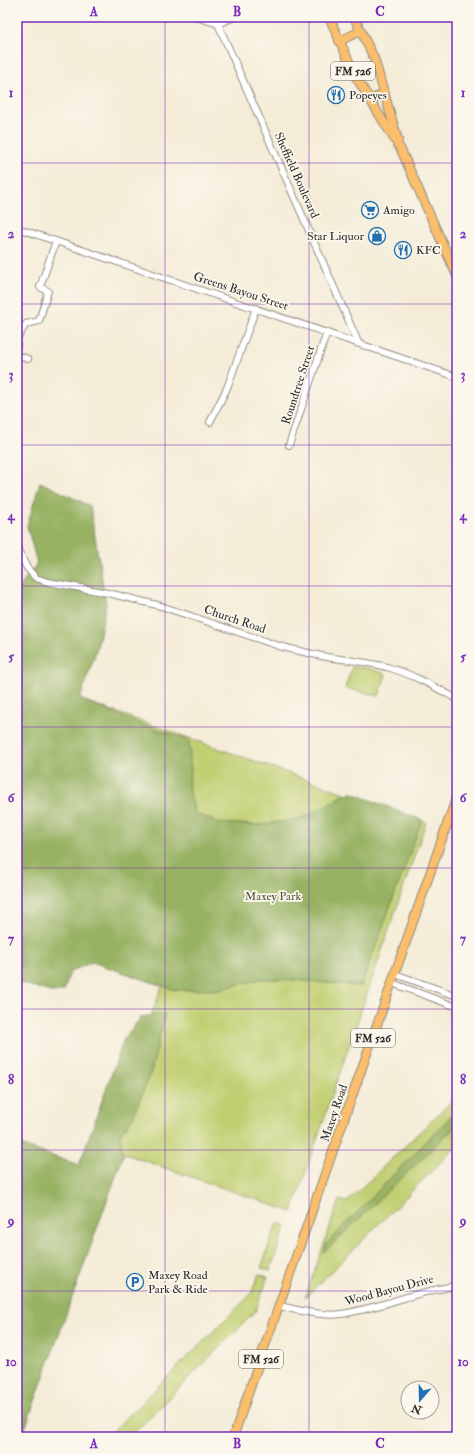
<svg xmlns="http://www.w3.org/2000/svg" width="474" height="1454" font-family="'IM FELL Double Pica',serif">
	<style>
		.green { fill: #c0cf71; stroke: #767d4e }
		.forest { fill: #98b263; stroke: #626e47 }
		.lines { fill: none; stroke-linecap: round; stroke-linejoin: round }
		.minor-casing { stroke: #908c81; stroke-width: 8 }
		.major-casing { stroke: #908c81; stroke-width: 10 }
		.minor { stroke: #fff; stroke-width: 6 }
		.major { stroke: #fabe6d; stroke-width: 8 }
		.grid { fill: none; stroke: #7b2cbf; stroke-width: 1; stroke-opacity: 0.55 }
		.labels { text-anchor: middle; stroke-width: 3.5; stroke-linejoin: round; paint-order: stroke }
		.shield { fill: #fbf7ec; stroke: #696865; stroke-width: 1 }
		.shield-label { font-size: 11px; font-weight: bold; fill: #2b2b2b }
		.poi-label { font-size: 12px; fill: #2b2b2b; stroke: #fbf7ec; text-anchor: start }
		.street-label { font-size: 12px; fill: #2b2b2b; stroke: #fbf7ec }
		.park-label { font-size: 12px; fill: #50543c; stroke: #fbf7ec }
		.neatline { fill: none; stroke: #7b2cbf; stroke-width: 1.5 }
		.grid-label { font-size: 13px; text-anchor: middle; font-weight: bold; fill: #7b2cbf }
	</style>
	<rect width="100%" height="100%" fill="#fbf7ec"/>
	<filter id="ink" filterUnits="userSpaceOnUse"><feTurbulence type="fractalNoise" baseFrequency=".025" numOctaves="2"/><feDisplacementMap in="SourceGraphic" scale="8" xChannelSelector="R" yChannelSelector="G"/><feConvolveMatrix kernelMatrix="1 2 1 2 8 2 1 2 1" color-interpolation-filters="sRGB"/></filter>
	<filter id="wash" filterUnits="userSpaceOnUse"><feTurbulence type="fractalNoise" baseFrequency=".012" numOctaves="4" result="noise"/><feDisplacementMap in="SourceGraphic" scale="16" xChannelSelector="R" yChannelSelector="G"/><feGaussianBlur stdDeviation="0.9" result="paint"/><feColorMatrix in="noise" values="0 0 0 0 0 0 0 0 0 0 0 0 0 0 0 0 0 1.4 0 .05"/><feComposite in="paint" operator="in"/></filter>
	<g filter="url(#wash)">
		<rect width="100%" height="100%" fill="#f4ecd7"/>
		<!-- green -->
		<g class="green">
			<polygon points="352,667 367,668 386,674 379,696 345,688"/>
			<polygon points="17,677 426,822 292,1212 105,1147 171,960"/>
			<polygon points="457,1096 457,1146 305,1298 339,1200 347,1202"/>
			<polygon points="277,1223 286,1226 270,1271 261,1268"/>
			<polygon points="259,1274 268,1277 255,1312 130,1437 107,1437 251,1294"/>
		</g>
		<!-- forest -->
		<g class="forest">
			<polygon points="40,482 90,506 106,604 97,648 80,699 140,724 189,740 191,771 188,786 195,813 220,823 259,825 303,818 350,792 422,820 361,986 293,980 261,979 216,990 175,990 92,962 70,972 64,991 54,993 17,982 17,591 37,563 27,526"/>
			<polygon points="165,1014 151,1072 132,1119 120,1134 123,1156 22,1437 17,1437 17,1144 79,1165 124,1039 141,1017"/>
			<polygon points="457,1110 457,1125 323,1253 326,1244"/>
		</g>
	</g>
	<g filter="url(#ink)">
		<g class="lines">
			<!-- minor casing -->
			<g class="minor-casing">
				<g id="minor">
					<polyline points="196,17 218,24 234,17"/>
					<polyline points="215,17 358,342"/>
					<polyline points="17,228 457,377"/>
					<polyline points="17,347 17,339 26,324 39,321 48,291 40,287 56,241"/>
					<polyline points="17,355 28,359"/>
					<polyline points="210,422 227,388 256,308"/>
					<polyline points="289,445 327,332"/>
					<path d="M17 548 27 568 36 578 48 582 108 593 161 606 279 646C295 650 311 654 327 657 347 660 367 662 387 667 412 674 435 687 457 699"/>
					<polyline points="395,974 457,996"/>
					<polyline points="392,983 457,1007"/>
					<path d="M280 1306C296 1310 324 1317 341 1314 381 1308 418 1290 457 1286"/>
					<polyline points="453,1437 457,1425"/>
				</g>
			</g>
			<!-- major casing -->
			<g class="major-casing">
				<g id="major">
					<polyline points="329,17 356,77 401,150 457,276"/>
					<polyline points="354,17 374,58 398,140"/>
					<polyline points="339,41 361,31"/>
					<polyline points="370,100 385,93"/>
					<polyline points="233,1437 457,796"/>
				</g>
			</g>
			<!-- minor -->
			<use href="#minor" class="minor"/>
			<!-- major -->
			<use href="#major" class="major"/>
		</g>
	</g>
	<!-- grid -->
	<path class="grid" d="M165 17V1437M309 17V1437M17 163H457M17 304H457M17 445H457M17 586H457M17 727H457M17 868H457M17 1009H457M17 1150H457M17 1291H457"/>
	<!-- icons -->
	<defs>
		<g id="restaurant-ring" transform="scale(0.9)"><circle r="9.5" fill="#fbf7ec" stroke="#1f6fb2" stroke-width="1.5"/><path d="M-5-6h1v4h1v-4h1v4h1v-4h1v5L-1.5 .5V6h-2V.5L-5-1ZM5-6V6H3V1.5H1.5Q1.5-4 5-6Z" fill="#1f6fb2"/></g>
		<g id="supermarket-ring" transform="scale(0.9)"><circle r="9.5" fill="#fbf7ec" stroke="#1f6fb2" stroke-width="1.5"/><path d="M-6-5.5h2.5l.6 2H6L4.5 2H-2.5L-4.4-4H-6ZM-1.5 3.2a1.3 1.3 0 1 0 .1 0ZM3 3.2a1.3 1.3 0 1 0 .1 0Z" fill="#1f6fb2"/></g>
		<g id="shop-ring" transform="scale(0.9)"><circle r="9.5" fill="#fbf7ec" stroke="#1f6fb2" stroke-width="1.5"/><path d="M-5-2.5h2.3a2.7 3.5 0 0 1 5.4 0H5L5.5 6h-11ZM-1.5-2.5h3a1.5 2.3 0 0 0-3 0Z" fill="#1f6fb2"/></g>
		<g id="parking-ring" transform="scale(0.9)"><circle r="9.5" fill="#fbf7ec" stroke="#1f6fb2" stroke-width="1.5"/><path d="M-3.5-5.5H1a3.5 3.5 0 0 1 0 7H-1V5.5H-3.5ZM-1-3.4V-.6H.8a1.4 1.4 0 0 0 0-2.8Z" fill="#1f6fb2"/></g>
	</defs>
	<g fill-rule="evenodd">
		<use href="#restaurant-ring" x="336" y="95"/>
		<use href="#supermarket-ring" x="370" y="210"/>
		<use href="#shop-ring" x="377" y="236"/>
		<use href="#restaurant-ring" x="403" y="250"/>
		<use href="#parking-ring" x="135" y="1282"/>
	</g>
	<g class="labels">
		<!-- shield labels -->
		<g class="shield">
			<rect x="331" y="62" width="44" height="18" rx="3"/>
			<rect x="351" y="1029" width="44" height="18" rx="3"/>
			<rect x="239" y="1350" width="44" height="18" rx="3"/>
		</g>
		<g class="shield-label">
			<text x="353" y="75">FM 526</text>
			<text x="373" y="1042">FM 526</text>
			<text x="261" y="1363">FM 526</text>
		</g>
		<!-- poi labels -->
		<g class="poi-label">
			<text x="349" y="99">Popeyes</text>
			<text x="383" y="214">Amigo</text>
			<text x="364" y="240" text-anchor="end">Star Liquor</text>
			<text x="416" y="254">KFC</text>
			<text x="148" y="1279">Maxey Road<tspan x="148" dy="14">Park &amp; Ride</tspan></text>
		</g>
		<!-- street labels -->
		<g class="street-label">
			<text transform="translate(297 175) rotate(66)" y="4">Sheffield Boulevard</text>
			<text transform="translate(241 291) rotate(18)" y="4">Greens Bayou Street</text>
			<text transform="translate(298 385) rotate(-72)" y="4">Roundtree Street</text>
			<text transform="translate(235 619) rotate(19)" y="4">Church Road</text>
			<text transform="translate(334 1113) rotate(-71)" y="4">Maxey Road</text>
			<text transform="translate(389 1290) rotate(-15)" y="4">Wood Bayou Drive</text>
		</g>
		<!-- park labels -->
		<g class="park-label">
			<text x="273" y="900">Maxey Park</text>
		</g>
	</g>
	<!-- margin -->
	<rect width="474" height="1454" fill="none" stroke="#fbf7ec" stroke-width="44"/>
	<!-- north arrow -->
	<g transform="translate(420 1400) rotate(200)"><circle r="19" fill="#fbf7ec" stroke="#a8a59f"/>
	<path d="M0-3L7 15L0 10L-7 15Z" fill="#1f6fb2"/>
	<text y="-6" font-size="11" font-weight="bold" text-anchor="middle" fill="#2b2b2b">N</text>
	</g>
	<rect x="22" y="22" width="430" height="1410" class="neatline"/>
	<g class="grid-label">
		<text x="94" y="16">A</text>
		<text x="237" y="16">B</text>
		<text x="380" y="16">C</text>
		<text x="11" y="97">1</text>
		<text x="463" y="97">1</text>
		<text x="11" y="238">2</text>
		<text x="463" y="238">2</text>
		<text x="11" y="379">3</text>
		<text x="463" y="379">3</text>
		<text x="11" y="520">4</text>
		<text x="463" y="520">4</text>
		<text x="11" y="661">5</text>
		<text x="463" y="661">5</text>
		<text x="11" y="802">6</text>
		<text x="463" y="802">6</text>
		<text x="11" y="943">7</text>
		<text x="463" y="943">7</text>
		<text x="11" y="1084">8</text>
		<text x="463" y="1084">8</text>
		<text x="11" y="1225">9</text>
		<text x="463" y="1225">9</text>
		<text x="11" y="1366">10</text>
		<text x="463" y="1366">10</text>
		<text x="94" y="1448">A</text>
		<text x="237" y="1448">B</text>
		<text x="380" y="1448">C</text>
	</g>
</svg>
